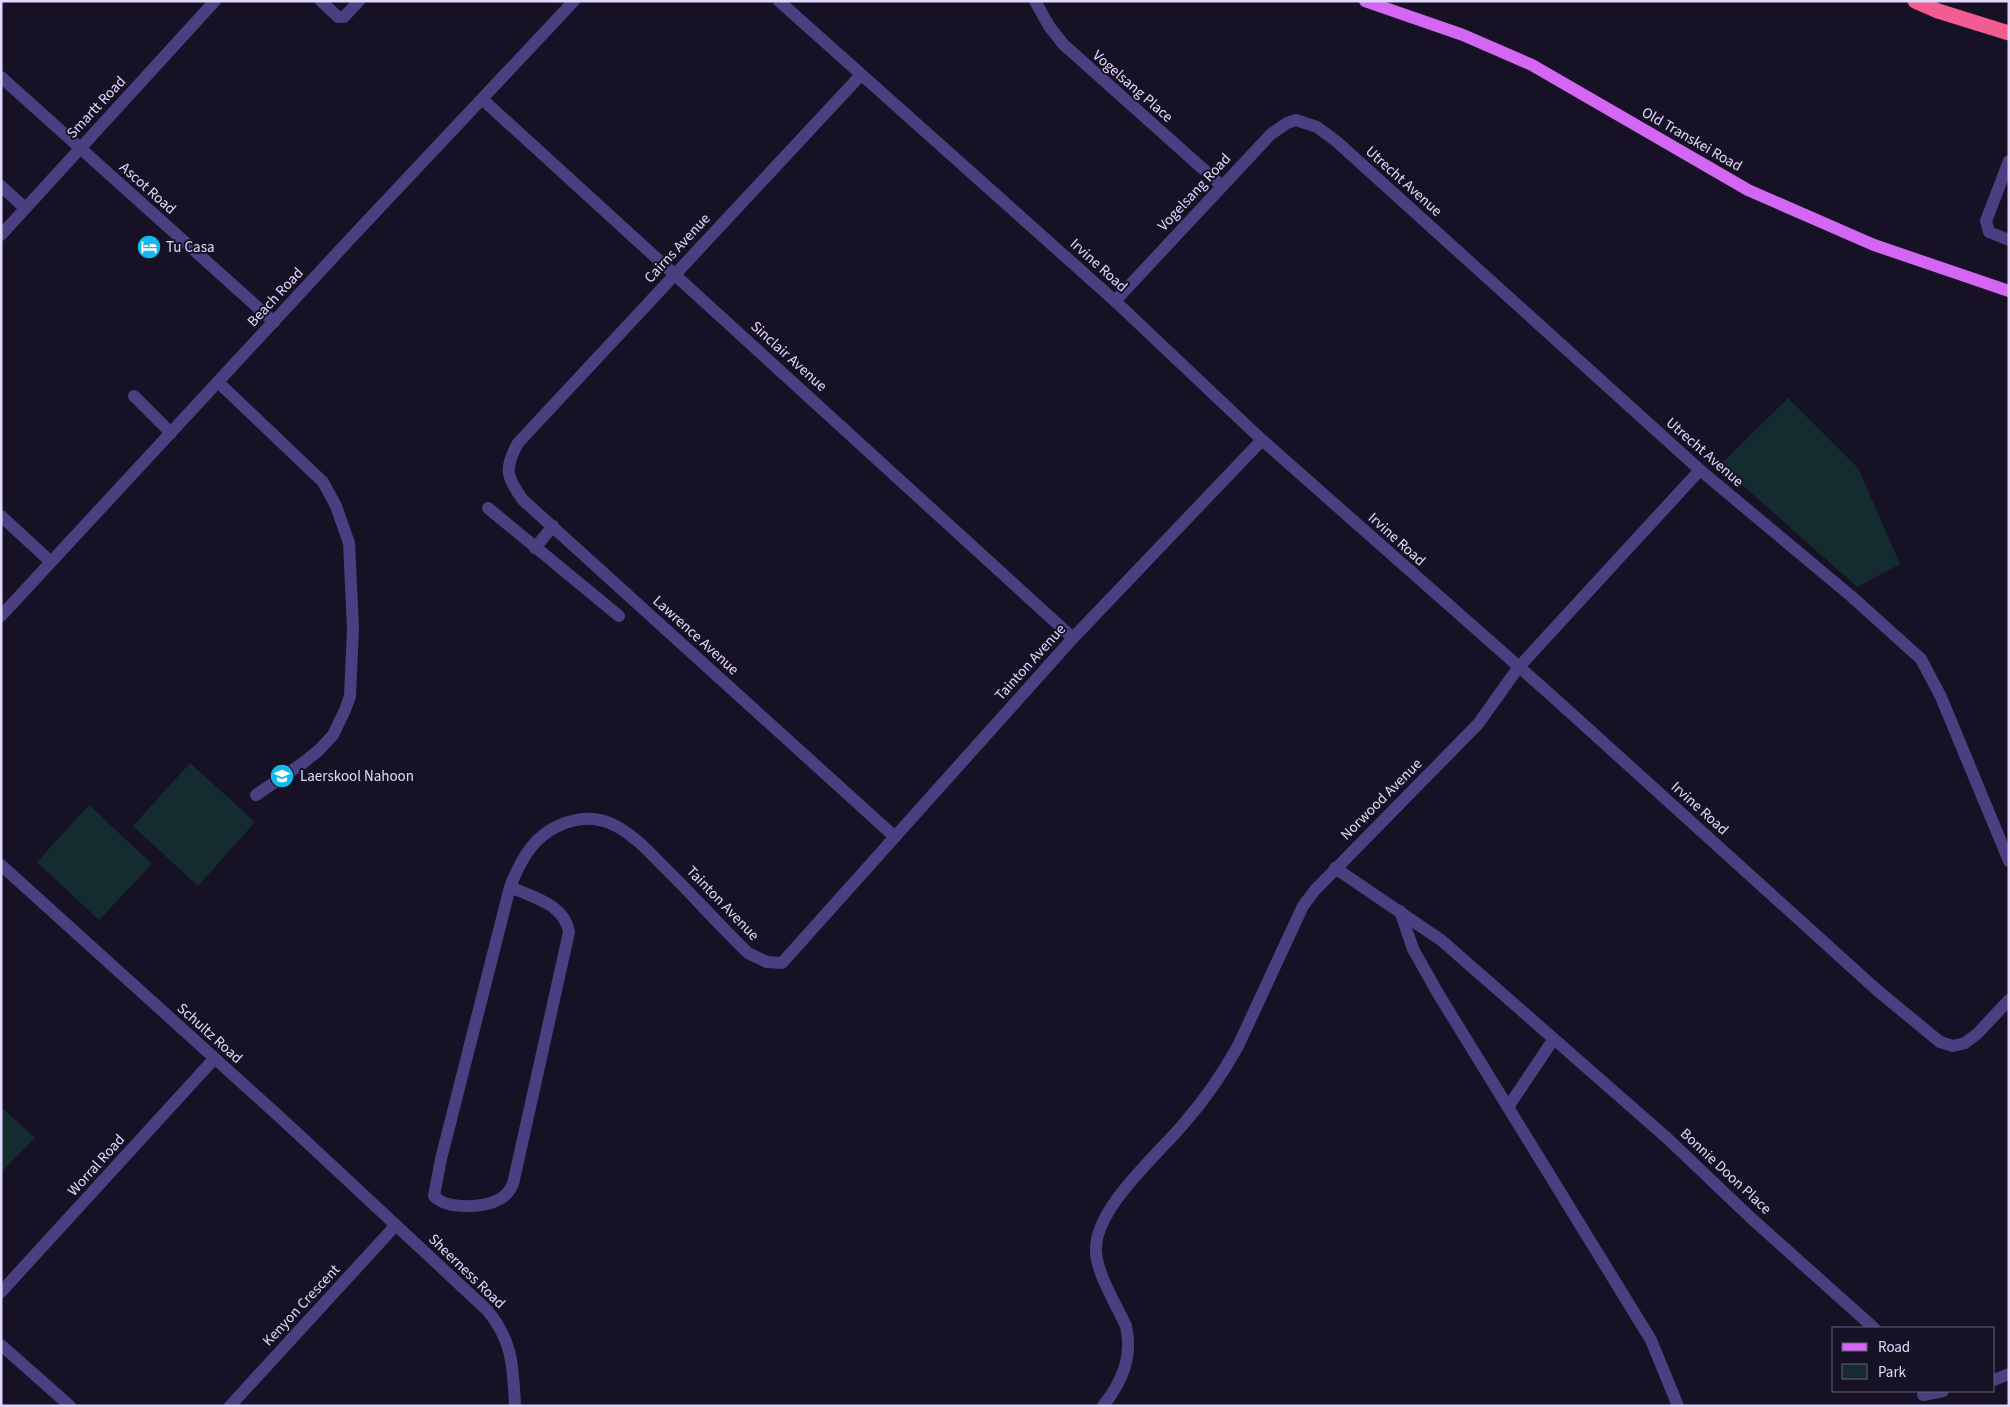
<svg xmlns="http://www.w3.org/2000/svg" width="2010" height="1407" font-family="'Source Sans 3',sans-serif">
	<style>
		.green { fill: #142c2f }
		.lines { fill: none; stroke-linecap: round; stroke-linejoin: round }
		.minor { stroke: #4b3f81; stroke-width: 12 }
		.major { stroke: #d367f4; stroke-width: 12 }
		.highway { stroke: #f35c90; stroke-width: 15 }
		.labels { text-anchor: middle; stroke-width: 4; stroke-linejoin: round; paint-order: stroke }
		.street-label { font-size: 15px; fill: #e1d8fc; stroke: #171125 }
		.poi-label { font-size: 15px; fill: #e1d8fc; stroke: #171125; text-anchor: start }
	</style>
	<rect width="100%" height="100%" fill="#171125"/>
	<!-- green -->
	<g class="green">
		<polygon points="1788,398 1858,468 1900,564 1857,587 1720,465"/>
		<polygon points="190,763 255,822 198,886 133,826"/>
		<polygon points="89,805 152,864 99,920 37,862"/>
		<polygon points="1,1107 35,1138 1,1172"/>
	</g>
	<g class="lines">
		<!-- minor -->
		<g class="minor">
			<polyline points="321,1 338,17 344,17 359,1"/>
			<polyline points="779,1 1115,301 1262,440 1552,696 1878,991 1940,1042 1953,1046 1965,1043 1977,1034 2009,1000"/>
			<polyline points="1035,1 1049,26 1063,44 1221,185"/>
			<path d="M860 76 518 443C504 468 506 477 523 500L895 837"/>
			<polyline points="1,77 274,322"/>
			<polyline points="482,99 1073,638"/>
			<polyline points="2009,161 1986,221 1989,232 2009,240"/>
			<polyline points="1,186 25,208"/>
			<polyline points="1,235 215,1"/>
			<polyline points="1115,301 1271,134 1287,123 1296,120 1317,127 1336,141 1700,470 1851,596 1921,659 1941,697 2009,861"/>
			<polyline points="218,382 323,482 336,506 349,543 353,628 350,696 345,710 333,735 319,750 303,763 256,795"/>
			<polyline points="134,396 171,433"/>
			<polyline points="488,508 619,616"/>
			<polyline points="1,516 51,562"/>
			<polyline points="535,548 553,526"/>
			<polyline points="1,616 352,237 574,1"/>
			<path d="M1 865 283 1120 487 1310C513 1341 513 1367 515 1406"/>
			<polyline points="1335,868 1441,940 1667,1138 1751,1218 1874,1328"/>
			<path d="M510 887C533 897 564 904 569 932L513 1184C510 1190 506 1196 500 1199 484 1208 447 1210 434 1196L441 1159 510 887C521 859 534 834 565 823 582 817 600 817 616 826 633 835 647 849 660 863 690 892 718 924 748 953L767 962 782 963 1073 638 1262 440"/>
			<polyline points="1400,911 1413,949 1439,995 1651,1340 1678,1406"/>
			<polyline points="1508,1107 1553,1040"/>
			<polyline points="1,1292 214,1059"/>
			<polyline points="1,1345 70,1406"/>
			<polyline points="1994,1380 2009,1374"/>
			<polyline points="1923,1395 1943,1391"/>
			<polyline points="230,1406 396,1225"/>
			<path d="M1103 1406C1122 1382 1133 1357 1126 1326 1117 1306 1097 1274 1096 1252 1093 1209 1159 1154 1186 1121 1206 1098 1223 1073 1238 1046L1303 906 1315 890 1478 724 1518 668 1700 470"/>
		</g>
		<!-- major -->
		<polyline class="major" points="1365,1 1463,35 1532,65 1748,190 1874,245 2009,291"/>
		<!-- highway -->
		<polyline class="highway" points="1915,1 1938,11 2009,33"/>
	</g>
	<!-- icons -->
	<defs>
		<g id="hotel-disc" transform="scale(1.25)"><circle r="9.5" fill="#12baee" stroke="#171125"/><path d="M-6-4.5h1.5V1H6V5H4.5V3h-9V5H-6ZM-4 0a1.8 1.8 0 1 1 3.6 0ZM.5 0V-2.5h3Q6-2.5 6 0Z" fill="#fff"/></g>
		<g id="school-disc" transform="scale(1.25)"><circle r="9.5" fill="#12baee" stroke="#171125"/><path d="M0-5L7-2L0 1L-7-2ZM-4 1L0 2.5L4 1V4Q0 6-4 4Z" fill="#fff"/></g>
	</defs>
	<g fill-rule="evenodd">
		<use href="#hotel-disc" x="149" y="247"/>
		<use href="#school-disc" x="282" y="776"/>
	</g>
	<g class="labels">
		<!-- street labels -->
		<g class="street-label">
			<text transform="translate(1133 86) rotate(41)" y="5">Vogelsang Place</text>
			<text transform="translate(96 107) rotate(-47)" y="5">Smartt Road</text>
			<text transform="translate(1692 139) rotate(30)" y="5">Old Transkei Road</text>
			<text transform="translate(1404 181) rotate(42)" y="5">Utrecht Avenue</text>
			<text transform="translate(148 188) rotate(42)" y="5">Ascot Road</text>
			<text transform="translate(1194 192) rotate(-47)" y="5">Vogelsang Road</text>
			<text transform="translate(677 248) rotate(-47)" y="5">Cairns Avenue</text>
			<text transform="translate(1099 265) rotate(42)" y="5">Irvine Road</text>
			<text transform="translate(275 297) rotate(-47)" y="5">Beach Road</text>
			<text transform="translate(789 356) rotate(42)" y="5">Sinclair Avenue</text>
			<text transform="translate(1705 452) rotate(41)" y="5">Utrecht Avenue</text>
			<text transform="translate(1397 539) rotate(42)" y="5">Irvine Road</text>
			<text transform="translate(696 635) rotate(42)" y="5">Lawrence Avenue</text>
			<text transform="translate(1030 662) rotate(-48)" y="5">Tainton Avenue</text>
			<text transform="translate(1381 799) rotate(-45)" y="5">Norwood Avenue</text>
			<text transform="translate(1700 808) rotate(42)" y="5">Irvine Road</text>
			<text transform="translate(723 903) rotate(46)" y="5">Tainton Avenue</text>
			<text transform="translate(210 1033) rotate(42)" y="5">Schultz Road</text>
			<text transform="translate(96 1165) rotate(-48)" y="5">Worral Road</text>
			<text transform="translate(1726 1171) rotate(43)" y="5">Bonnie Doon Place</text>
			<text transform="translate(467 1271) rotate(44)" y="5">Sheerness Road</text>
			<text transform="translate(301 1305) rotate(-47)" y="5">Kenyon Crescent</text>
		</g>
		<!-- poi labels -->
		<g class="poi-label">
			<text x="166" y="252">Tu Casa</text>
			<text x="300" y="781">Laerskool Nahoon</text>
		</g>
	</g>
	<!-- border -->
	<rect width="2010" height="1407" fill="none" stroke="#e1d8fc" stroke-width="5"/>
	<!-- legend -->
	<rect x="1832" y="1327" width="162" height="65" fill="#171125" stroke="#68617b"/>
	<rect x="1842" y="1343" width="25" height="8" fill="#d367f4" stroke="#68617b"/>
	<text x="1878" y="1352" font-size="15" fill="#e1d8fc">Road</text>
	<rect x="1842" y="1364" width="25" height="15" fill="#142c2f" stroke="#68617b"/>
	<text x="1878" y="1377" font-size="15" fill="#e1d8fc">Park</text>
</svg>
